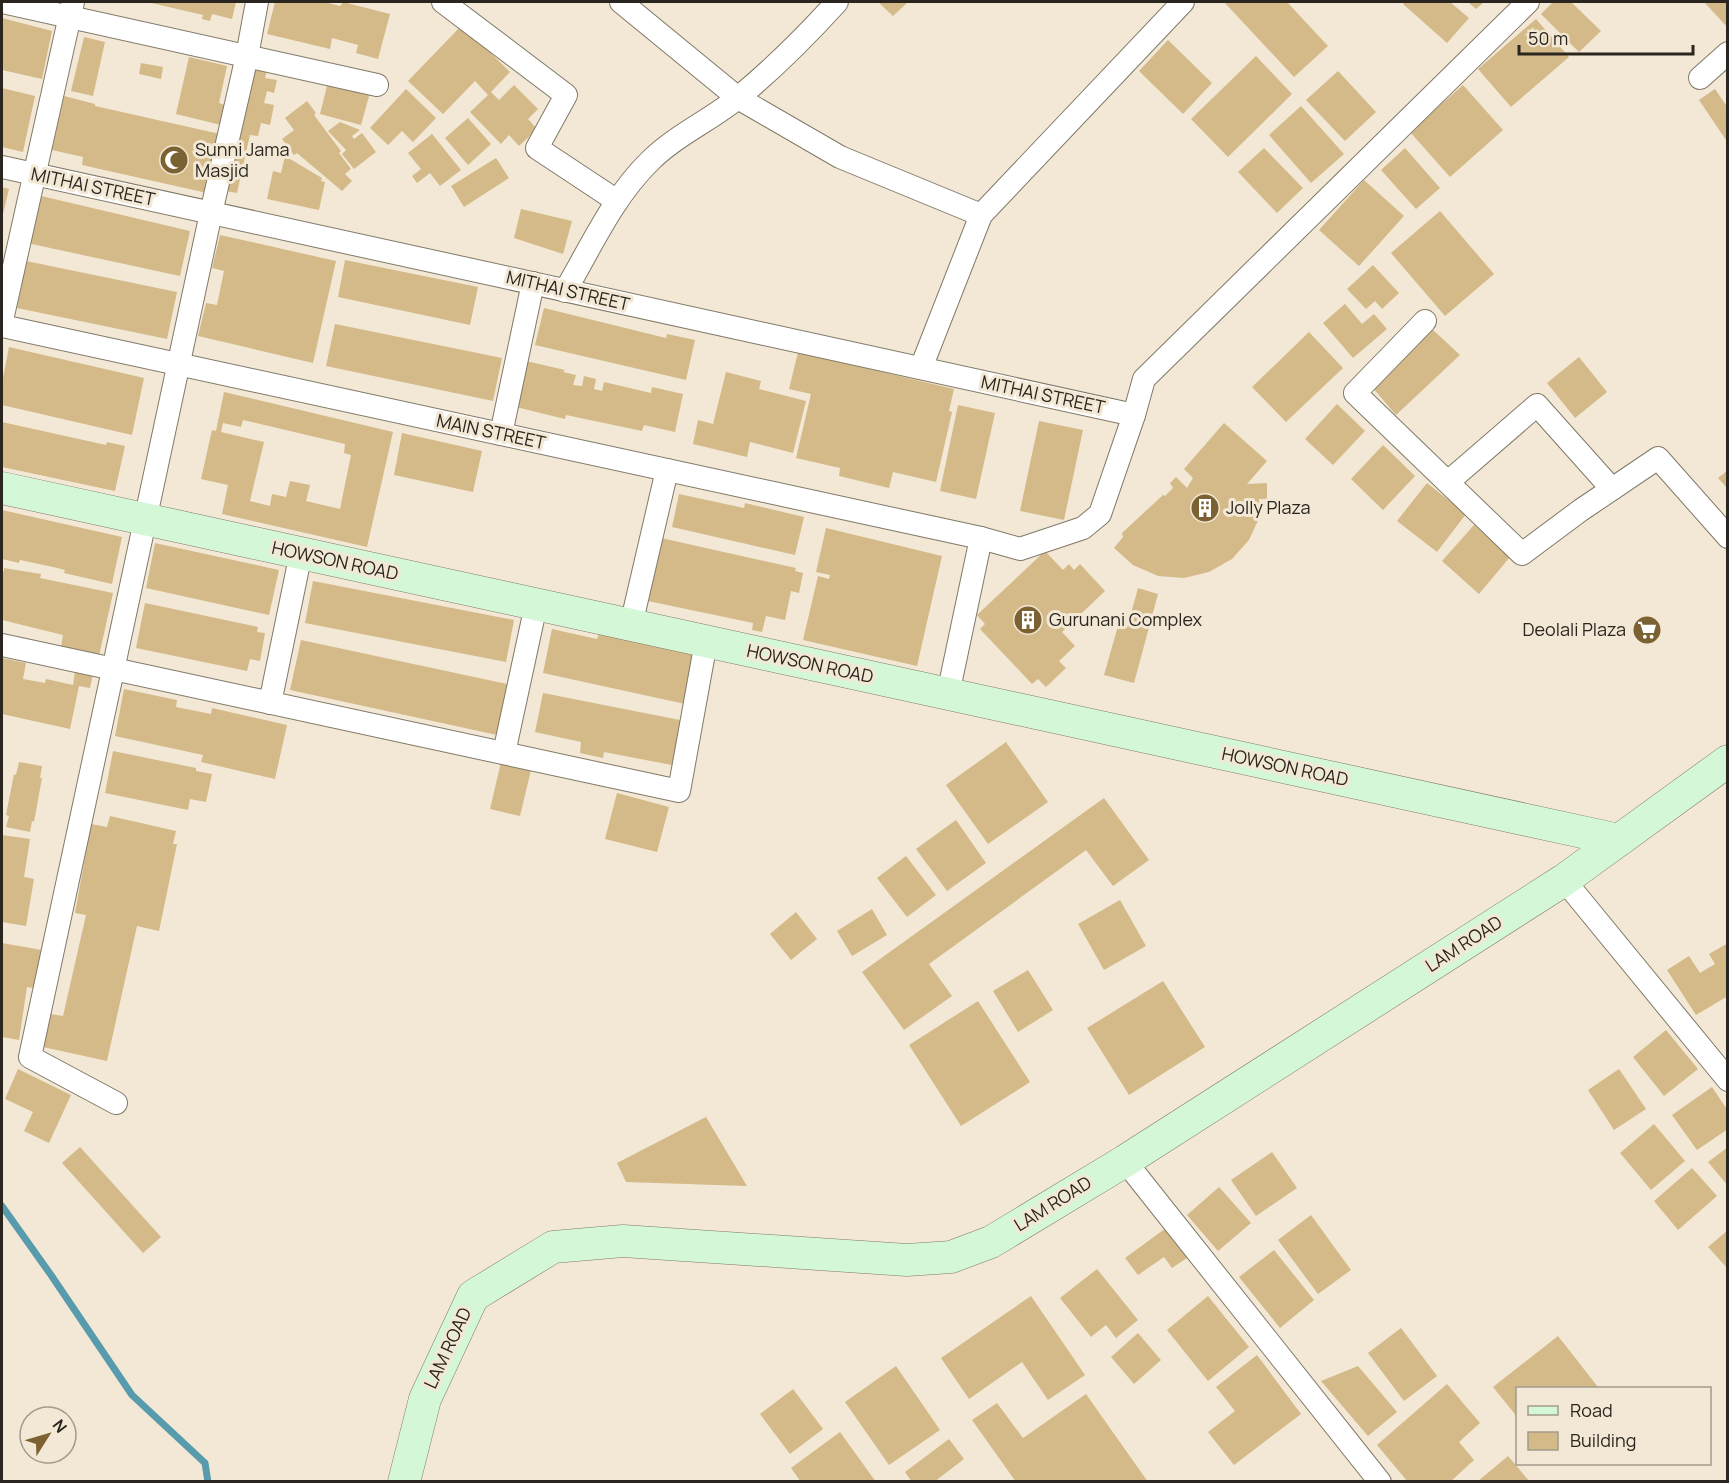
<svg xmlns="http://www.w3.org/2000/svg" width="1729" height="1483" font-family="Manrope,sans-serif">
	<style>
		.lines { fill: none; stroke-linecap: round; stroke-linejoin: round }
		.stream { stroke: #589bac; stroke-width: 7 }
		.building { fill: #d4ba88; fill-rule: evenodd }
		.street-casing { stroke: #817968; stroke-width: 24 }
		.secondary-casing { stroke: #817968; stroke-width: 33 }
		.street { stroke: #fff; stroke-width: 22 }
		.secondary { stroke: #d4f7d8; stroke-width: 32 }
		.labels { text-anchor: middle; stroke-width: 6; stroke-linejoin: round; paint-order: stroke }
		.poi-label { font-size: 18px; fill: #2a261f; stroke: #f2e8d5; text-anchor: start }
		.street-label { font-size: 18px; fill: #2a261f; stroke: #f2e8d5 }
	</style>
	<rect width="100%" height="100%" fill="#f2e8d5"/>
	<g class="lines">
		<!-- stream -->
		<polyline class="stream" points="2,1206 51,1275 132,1395 205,1463 208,1482"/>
	</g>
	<!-- building -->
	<g class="building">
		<polygon points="147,2 236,2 232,19 212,14 210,21 202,19 203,15"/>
		<polygon points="275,2 324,2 340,6 343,2 390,14 378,59 356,53 358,45 332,38 330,49 267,34"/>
		<polygon points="878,2 908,2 893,16"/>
		<polygon points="1224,2 1287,2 1328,46 1294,77"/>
		<polygon points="1405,2 1450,2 1469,18 1447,43 1403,4"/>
		<polygon points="1468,2 1484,2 1476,9"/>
		<polygon points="1553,2 1571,2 1601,31 1579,52 1541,14"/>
		<polygon points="1704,2 1728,2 1728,28"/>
		<polygon points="2,18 52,31 42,79 2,70"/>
		<polygon points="1536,19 1569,57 1511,107 1478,69"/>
		<polygon points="462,25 510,72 491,92 499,100 514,85 538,109 528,119 537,129 519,146 509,135 501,144 470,112 488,95 475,81 443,114 408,81"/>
		<polygon points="84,37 105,42 93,96 71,91"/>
		<polygon points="1168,40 1212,83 1183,114 1139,71"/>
		<polygon points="1256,56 1292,94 1228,157 1191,119"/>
		<polygon points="189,57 227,66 219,103 225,105 221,125 176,114"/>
		<polygon points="255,60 267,70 265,78 277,80 274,93 267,91 264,103 274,105 270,125 261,123 258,136 250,135 237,193 226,191"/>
		<polygon points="141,63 163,67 161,79 139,74"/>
		<polygon points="1338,71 1376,112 1345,141 1306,100"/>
		<polygon points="329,78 371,89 361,125 320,114"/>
		<polygon points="1463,85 1503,130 1450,177 1410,132"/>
		<polygon points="2,88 35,96 23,152 2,147"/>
		<polygon points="406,89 436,118 413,142 402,131 388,145 370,128"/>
		<polygon points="1715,89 1728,108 1728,143 1699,100"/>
		<polygon points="64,96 95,104 95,106 220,134 207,193 82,165 83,157 52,150"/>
		<polygon points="307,101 316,113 314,115 341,151 339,153 351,169 345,174 352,181 342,191 297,153 294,155 282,139 294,130 285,118"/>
		<polygon points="1301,106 1344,154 1311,183 1269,135"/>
		<polygon points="468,118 491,144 468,165 445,138"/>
		<polygon points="340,122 360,130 352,136 354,139 362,133 376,152 354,169 342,154 346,150 328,131"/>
		<polygon points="432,134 461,170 440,186 430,173 417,183 412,176 421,169 408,153"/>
		<polygon points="1264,148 1303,188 1277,213 1238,172"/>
		<polygon points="1405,148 1440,188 1416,209 1381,170"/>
		<polygon points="285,156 322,178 321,181 325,182 319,210 267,199 273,171 281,173"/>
		<polygon points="496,158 509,178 464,207 451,186"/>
		<polygon points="1364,180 1404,216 1359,266 1319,230"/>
		<polygon points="2,187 9,189 2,218"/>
		<polygon points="37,195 190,231 180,276 27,243"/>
		<polygon points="521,209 572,221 563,254 514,238"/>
		<polygon points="1440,211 1494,274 1445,316 1391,253"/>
		<polygon points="220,235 336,261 313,363 198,336 206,303 217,305 224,271 212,268"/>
		<polygon points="345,260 478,287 470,325 338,297"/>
		<polygon points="26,261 177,292 167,339 17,308"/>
		<polygon points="1373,265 1399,293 1382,309 1375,301 1366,309 1347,289"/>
		<polygon points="1345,304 1362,324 1374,314 1387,329 1353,358 1323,323"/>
		<polygon points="544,308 666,338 667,334 695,340 686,380 535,345"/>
		<polygon points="335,324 502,358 493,401 326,366"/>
		<polygon points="1432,329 1460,355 1396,415 1372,387"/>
		<polygon points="1309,332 1343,368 1286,422 1252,387"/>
		<polygon points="9,347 144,378 132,435 2,405 2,383"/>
		<polygon points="798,352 954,389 949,411 952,412 936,482 893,472 889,488 839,476 840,468 796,458 811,394 789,389"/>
		<polygon points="1579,357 1607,392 1575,418 1547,383"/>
		<polygon points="526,361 565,370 563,372 576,375 573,385 582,386 584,376 596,379 594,389 602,391 604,382 651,393 652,387 683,394 675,432 644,425 642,431 566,415 565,419 516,407"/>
		<polygon points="726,372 761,381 759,389 806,401 793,453 750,442 747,457 693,444 698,420 713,424"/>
		<path d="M224 392 393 432 367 547 222 514 228 485 201 479 212 430 216 431ZM243 420 345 444 344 453 351 455 340 509 306 501 310 485 290 481 286 497 272 494 270 506 250 501 264 442 221 432 223 423 241 427Z"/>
		<polygon points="1337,404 1365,431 1333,465 1305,439"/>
		<polygon points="958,405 995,413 976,499 940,491"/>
		<polygon points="1039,421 1083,430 1064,520 1020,511"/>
		<polygon points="2,422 106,445 107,442 125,446 115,491 2,467"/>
		<polygon points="1224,423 1267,461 1247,484 1267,483 1267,499 1259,499 1260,516 1249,540 1232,559 1209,572 1184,578 1158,576 1133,565 1114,548 1123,537 1122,533 1163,495 1165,496 1173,488 1170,483 1176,477 1187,488 1193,478 1184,469"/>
		<polygon points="402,433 482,451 473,492 394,475"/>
		<polygon points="1383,445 1415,476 1383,510 1351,479"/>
		<polygon points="1728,470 1728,489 1718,478"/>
		<polygon points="1427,483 1466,514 1437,552 1397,521"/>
		<polygon points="679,494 744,508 745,503 804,517 795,555 672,527"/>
		<polygon points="2,510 122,537 112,584 64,573 65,570 53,567 20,560 19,563 2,559"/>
		<polygon points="1474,525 1510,557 1479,594 1442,561"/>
		<polygon points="826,528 942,556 917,666 803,640 818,576 829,579 830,575 816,572"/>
		<polygon points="661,538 796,568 795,571 803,573 799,593 791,591 785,620 766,616 762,632 752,630 753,623 648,601"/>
		<polygon points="155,543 279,570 269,615 146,588"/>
		<polygon points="1045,551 1063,570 1069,564 1074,570 1080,564 1105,591 1062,632 1075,646 1059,661 1066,668 1046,687 1038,679 1032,684 980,629 985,624 977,615"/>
		<polygon points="4,568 41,574 40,578 113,593 99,656 61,647 63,635 2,620 2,571 4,571"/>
		<polygon points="313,581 514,620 506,662 305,623"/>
		<polygon points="1138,588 1158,594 1134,683 1104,675 1118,626 1127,628"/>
		<polygon points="145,603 258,627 257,632 265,633 260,661 250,659 247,671 136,648"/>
		<polygon points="552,629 597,639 599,633 695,654 685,704 543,673"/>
		<polygon points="301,640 507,684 497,735 290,690"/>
		<polygon points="2,658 26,663 23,679 45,683 46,679 73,685 75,671 93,674 90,688 79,686 70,729 2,714"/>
		<polygon points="124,689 177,700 176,707 211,714 212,708 287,725 275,779 201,762 203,755 115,736"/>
		<polygon points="543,693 685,721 677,766 604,752 603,758 580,753 581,742 535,732"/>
		<polygon points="1006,742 1048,802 988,844 946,785"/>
		<polygon points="113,751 196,768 196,771 212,774 206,802 190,799 188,810 105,793"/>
		<polygon points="502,758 532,766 520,816 490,809"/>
		<polygon points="19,762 42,766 40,778 42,778 34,822 32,821 30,832 6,827 9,816 6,815 14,774 16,775"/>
		<polygon points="617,793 669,807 657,852 605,839"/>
		<polygon points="1104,798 1149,860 1113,886 1086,850 929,964 952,996 904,1030 862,972"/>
		<polygon points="110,816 176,831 173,844 177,844 159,931 137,926 107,1061 43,1047 50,1014 63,1016 86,915 75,913 91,824 107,827"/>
		<polygon points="956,820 986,863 947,891 916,849"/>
		<polygon points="2,835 30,839 24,877 34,879 26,926 2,922"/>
		<polygon points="906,856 936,895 907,917 877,878"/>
		<polygon points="1120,900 1146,946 1104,970 1078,924"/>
		<polygon points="872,909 887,935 852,956 837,931"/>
		<polygon points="796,912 817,939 791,960 770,934"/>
		<polygon points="2,943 42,950 35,988 27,987 19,1040 2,1037"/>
		<polygon points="1728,943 1728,996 1696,1015 1667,970 1689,956 1700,973 1715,964 1709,954"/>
		<polygon points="1028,970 1053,1010 1018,1032 993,991"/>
		<polygon points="1163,981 1205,1047 1129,1095 1087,1028"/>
		<polygon points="978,1001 1030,1082 961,1126 909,1045"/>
		<polygon points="1666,1030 1698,1069 1664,1096 1633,1057"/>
		<polygon points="18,1069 71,1095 49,1143 24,1131 33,1112 5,1099"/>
		<polygon points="1619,1069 1646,1109 1614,1130 1588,1090"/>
		<polygon points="1712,1087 1728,1111 1728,1129 1697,1150 1672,1115"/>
		<polygon points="706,1117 747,1186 626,1182 617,1163"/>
		<polygon points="1654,1124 1685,1161 1651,1190 1620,1153"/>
		<polygon points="80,1147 161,1237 143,1253 62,1163"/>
		<polygon points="1728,1147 1728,1186 1708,1162"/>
		<polygon points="1272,1152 1297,1188 1256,1216 1231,1180"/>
		<polygon points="1692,1168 1717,1196 1678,1230 1654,1201"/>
		<polygon points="1219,1187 1251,1223 1218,1251 1187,1215"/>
		<polygon points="1311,1215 1351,1270 1318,1294 1278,1240"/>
		<polygon points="1166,1228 1187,1258 1172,1268 1164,1257 1138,1275 1125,1258"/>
		<polygon points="1728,1230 1728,1269 1708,1247"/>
		<polygon points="1274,1250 1314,1300 1280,1328 1239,1277"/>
		<polygon points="1097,1269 1138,1320 1116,1338 1106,1325 1091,1337 1060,1298"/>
		<polygon points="1031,1296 1085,1375 1048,1400 1022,1362 969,1399 941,1358"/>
		<polygon points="1208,1296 1249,1347 1208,1381 1167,1330"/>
		<polygon points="1401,1328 1437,1376 1404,1401 1368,1353"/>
		<polygon points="1138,1333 1161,1360 1134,1384 1111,1357"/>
		<polygon points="1558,1336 1598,1387 1596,1388 1518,1388 1518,1418 1493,1387"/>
		<polygon points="1257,1355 1301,1414 1234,1465 1208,1432 1235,1411 1216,1387"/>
		<polygon points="896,1366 940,1430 889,1465 845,1402"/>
		<polygon points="1358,1366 1397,1412 1368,1436 1321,1381"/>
		<polygon points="1447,1384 1480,1423 1459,1442 1474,1460 1450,1482 1408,1482 1377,1445"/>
		<polygon points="793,1389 823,1429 790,1454 760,1414"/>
		<polygon points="1086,1394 1148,1482 1016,1482 972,1420 997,1403 1023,1438"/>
		<polygon points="840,1432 876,1482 801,1482 791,1468"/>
		<polygon points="949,1439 964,1459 934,1482 912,1482 905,1472"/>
		<polygon points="1508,1456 1530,1482 1477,1482"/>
	</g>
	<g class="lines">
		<!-- street casing -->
		<g class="street-casing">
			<g id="street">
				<polyline points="2,2 377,85"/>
				<polyline points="443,2 566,95 537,148 617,201"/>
				<polyline points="621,2 738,98 840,157 981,215"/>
				<polyline points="1700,78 1728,53"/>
				<polyline points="2,167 1134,415"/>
				<path d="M565 291C591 247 613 197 650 161 676 135 711 120 739 97 774 68 807 35 837 2"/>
				<polyline points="2,320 73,2"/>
				<polyline points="1425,321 1355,393 1522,554 1581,510 1658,458 1728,537"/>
				<polyline points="2,326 981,538 1020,549 1083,528 1100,514 1134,415 1144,379 1528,2"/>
				<polyline points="921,368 981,215 1183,2"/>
				<polyline points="501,434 533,283"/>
				<polyline points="1448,482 1537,405 1612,489"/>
				<polyline points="631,625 667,470"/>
				<polyline points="2,645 679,791 706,642"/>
				<polyline points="948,694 981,538"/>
				<polyline points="270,703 301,553"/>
				<polyline points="504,753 536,605"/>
				<polyline points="1564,880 1728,1080"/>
				<polyline points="116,1103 30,1057 211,213 247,56 257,2"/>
				<polyline points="1125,1161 1380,1482"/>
			</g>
		</g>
		<!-- secondary casing -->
		<g class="secondary-casing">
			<g id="secondary">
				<polyline points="2,488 1619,840"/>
				<polyline points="404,1482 425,1399 473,1296 553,1247 623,1241 907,1260 951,1257 991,1242 1125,1161 1564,880 1728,761"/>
			</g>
		</g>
		<!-- street -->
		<use href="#street" class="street"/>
		<!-- secondary -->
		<use href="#secondary" class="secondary"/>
	</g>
	<!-- icons -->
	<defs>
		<g id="mosque-disc" transform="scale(1.5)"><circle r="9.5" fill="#7c6233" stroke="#f2e8d5"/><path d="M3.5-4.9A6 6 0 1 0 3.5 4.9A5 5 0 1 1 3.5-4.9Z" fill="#fff"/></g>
		<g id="building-disc" transform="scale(1.5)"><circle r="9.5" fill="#7c6233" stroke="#f2e8d5"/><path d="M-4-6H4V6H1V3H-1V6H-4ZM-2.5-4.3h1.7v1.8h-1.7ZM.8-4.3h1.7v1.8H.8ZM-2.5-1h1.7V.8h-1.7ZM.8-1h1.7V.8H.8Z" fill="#fff"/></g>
		<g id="supermarket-disc" transform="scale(1.5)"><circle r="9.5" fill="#7c6233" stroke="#f2e8d5"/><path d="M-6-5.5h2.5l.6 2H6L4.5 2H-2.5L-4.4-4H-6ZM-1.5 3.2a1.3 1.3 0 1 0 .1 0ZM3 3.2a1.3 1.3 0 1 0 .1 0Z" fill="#fff"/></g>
	</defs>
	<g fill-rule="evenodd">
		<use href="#mosque-disc" x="174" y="160"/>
		<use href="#building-disc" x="1205" y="508"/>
		<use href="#building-disc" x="1028" y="620"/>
		<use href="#supermarket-disc" x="1647" y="630"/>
	</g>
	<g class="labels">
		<!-- poi labels -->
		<g class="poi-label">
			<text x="195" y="156">Sunni Jama<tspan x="195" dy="21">Masjid</tspan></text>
			<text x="1226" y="514">Jolly Plaza</text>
			<text x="1049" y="626">Gurunani Complex</text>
			<text x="1626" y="636" text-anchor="end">Deolali Plaza</text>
		</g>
		<!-- street labels -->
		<g class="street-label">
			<text transform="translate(93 187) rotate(12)" y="6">MITHAI STREET</text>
			<text transform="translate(568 291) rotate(13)" y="6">MITHAI STREET</text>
			<text transform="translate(1043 395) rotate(12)" y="6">MITHAI STREET</text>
			<text transform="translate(491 432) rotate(12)" y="6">MAIN STREET</text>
			<text transform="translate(335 561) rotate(12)" y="6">HOWSON ROAD</text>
			<text transform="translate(810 664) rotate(12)" y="6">HOWSON ROAD</text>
			<text transform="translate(1285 767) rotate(12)" y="6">HOWSON ROAD</text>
			<text transform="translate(1464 944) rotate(-33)" y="6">LAM ROAD</text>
			<text transform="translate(1053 1204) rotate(-32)" y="6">LAM ROAD</text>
			<text transform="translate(448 1348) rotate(-65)" y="6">LAM ROAD</text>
		</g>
	</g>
	<!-- border -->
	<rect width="1729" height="1483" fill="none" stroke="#2a261f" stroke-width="6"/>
	<!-- legend -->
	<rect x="1516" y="1387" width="195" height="78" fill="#f2e8d5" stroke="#a29a8c" stroke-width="1.5"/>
	<rect x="1528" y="1406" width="30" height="9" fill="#d4f7d8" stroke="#a29a8c" stroke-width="1.5"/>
	<text x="1570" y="1417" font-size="18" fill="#2a261f">Road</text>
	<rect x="1528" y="1432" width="30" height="18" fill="#d4ba88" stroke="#a29a8c" stroke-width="1.5"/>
	<text x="1570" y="1447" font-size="18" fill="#2a261f">Building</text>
	<!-- north arrow -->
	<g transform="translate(48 1435) rotate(53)"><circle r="28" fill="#f2e8d5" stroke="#a29a8c" stroke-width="1.5"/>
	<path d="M0-4.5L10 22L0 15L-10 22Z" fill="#7c6233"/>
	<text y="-9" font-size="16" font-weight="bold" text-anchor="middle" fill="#2a261f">N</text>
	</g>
	<!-- scale -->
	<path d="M1519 45v9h174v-9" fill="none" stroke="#2a261f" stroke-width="3"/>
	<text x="1528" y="45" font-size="18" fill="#2a261f" stroke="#f2e8d5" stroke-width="4.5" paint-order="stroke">50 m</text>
</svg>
